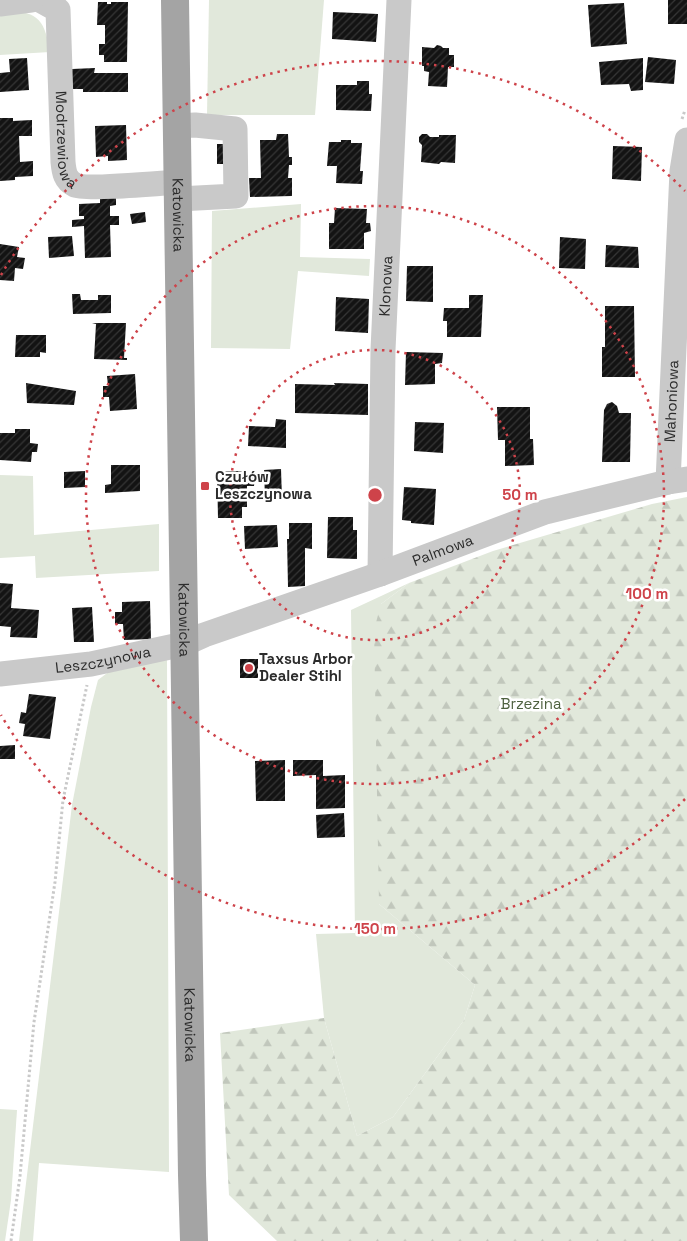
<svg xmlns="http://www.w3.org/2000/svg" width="687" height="1241" font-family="'Space Grotesk',sans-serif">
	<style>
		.green { fill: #e1e8db }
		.forest { fill: url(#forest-firs) }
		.building { fill: url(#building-hatch) }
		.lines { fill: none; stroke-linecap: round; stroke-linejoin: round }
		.path { stroke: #c9c9c9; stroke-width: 3; stroke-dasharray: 2.5 2.5; stroke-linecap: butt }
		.minor { stroke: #c9c9c9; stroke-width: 25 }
		.major { stroke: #a4a4a4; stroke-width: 28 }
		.ring { fill: none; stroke: #ce434a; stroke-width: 2.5; stroke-dasharray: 2.5 5 }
		.poi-dot { fill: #ce434a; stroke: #fff; stroke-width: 2 }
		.labels { text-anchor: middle; stroke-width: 5; stroke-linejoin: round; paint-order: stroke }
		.street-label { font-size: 15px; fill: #2c2c2c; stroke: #fff }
		.poi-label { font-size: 15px; font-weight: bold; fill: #2c2c2c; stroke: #fff; text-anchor: start }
		.park-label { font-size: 15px; fill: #4e613f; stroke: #fff }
		.centre { fill: #ce434a; stroke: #fff; stroke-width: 2.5 }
		.ring-label { font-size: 15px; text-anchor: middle; font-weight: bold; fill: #ce434a; stroke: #fff; stroke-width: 5; stroke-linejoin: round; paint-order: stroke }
	</style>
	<defs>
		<pattern id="forest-firs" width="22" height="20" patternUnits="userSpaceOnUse" patternTransform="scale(1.25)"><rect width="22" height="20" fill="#e1e8db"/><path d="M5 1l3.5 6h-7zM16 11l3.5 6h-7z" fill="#c1c7bc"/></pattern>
		<pattern id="building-hatch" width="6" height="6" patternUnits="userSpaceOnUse" patternTransform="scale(1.25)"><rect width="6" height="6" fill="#131313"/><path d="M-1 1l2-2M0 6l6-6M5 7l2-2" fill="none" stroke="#363636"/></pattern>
	</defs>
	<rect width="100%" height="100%" fill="#fff"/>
	<!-- green -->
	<g class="green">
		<polygon points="209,0 324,0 315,115 207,115"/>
		<path d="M0 11C35 11 44 15 50 52L0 55Z"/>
		<polygon points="301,204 300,257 370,259 369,276 298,271 290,349 211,348 212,211"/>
		<polygon points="0,475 33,476 34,535 159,524 159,571 36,578 35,556 0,558"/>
		<polygon points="409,583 381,604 379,904 475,985 464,1020 393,1117 357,1136 324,1018 316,934 355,933 351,610"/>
		<polygon points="167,660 169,1172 39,1163 33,1241 19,1241 72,805 91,707 98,680 115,667"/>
		<polygon points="0,1109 17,1110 11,1200 5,1241 0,1241"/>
	</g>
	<!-- forest -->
	<polygon class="forest" points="687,497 687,1241 277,1241 229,1195 220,1033 324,1018 357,1136 393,1117 464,1020 475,985 379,904 374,630 381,604 409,583 493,551 652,504"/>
	<!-- building -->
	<g class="building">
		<rect x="668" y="0" width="19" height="24"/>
		<polygon points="98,2 107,2 107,4 111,4 111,2 128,2 127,62 104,62 104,55 99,55 99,44 105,44 105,25 97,25"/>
		<polygon points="624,3 627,44 591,47 588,5"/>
		<polygon points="333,12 378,14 376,42 332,39"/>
		<polygon points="437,45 441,46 443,48 449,48 449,55 454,55 454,67 448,67 447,87 428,86 429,72 424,71 424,66 422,66 422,47 434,48"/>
		<polygon points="648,57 676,60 674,84 645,82"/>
		<polygon points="27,58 29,90 0,92 0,73 10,72 9,59"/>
		<polygon points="643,58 643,90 631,91 629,84 601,85 599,62"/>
		<polygon points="95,68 94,73 128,73 128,92 83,92 83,89 72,89 72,69"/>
		<polygon points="357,81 369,81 369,94 372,94 371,111 336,110 336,85 357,85"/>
		<polygon points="0,118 13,118 13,121 32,120 32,136 19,136 20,162 33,161 33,176 15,177 15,180 0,181"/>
		<polygon points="126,125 127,160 108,161 108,156 96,157 95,126"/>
		<polygon points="277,134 288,134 289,157 292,157 292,165 289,165 288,178 292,178 292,196 250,197 249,178 261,178 260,140 276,140"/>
		<polygon points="422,134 427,134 430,137 439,137 439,135 456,135 455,163 441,162 439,164 421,162 422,145 419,142 419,137"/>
		<polygon points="341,140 351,140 351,143 362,143 360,171 363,171 362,184 336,183 337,166 327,166 329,142 341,142"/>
		<rect x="217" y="144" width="15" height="20"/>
		<polygon points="613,146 642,147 641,181 612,179"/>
		<polygon points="116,196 116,205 110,206 110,216 119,216 119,225 110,225 111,257 85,258 84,226 72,227 72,220 84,219 84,216 79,216 79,204 100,203 100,197"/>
		<polygon points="335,208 367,209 366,223 370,223 371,231 364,233 364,249 329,249 329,223 334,223"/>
		<polygon points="145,212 146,222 132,224 130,214"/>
		<polygon points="72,236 74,256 49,258 48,237"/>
		<polygon points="560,237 586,239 585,269 559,268"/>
		<polygon points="0,244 19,247 17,257 25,258 23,269 15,268 14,281 0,280"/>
		<polygon points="606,245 638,247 639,268 605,267"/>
		<polygon points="407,266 433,266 433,302 406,301"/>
		<polygon points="72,294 80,294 81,300 98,300 98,295 111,295 111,313 73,314"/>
		<polygon points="469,295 483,295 481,337 447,337 447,321 443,321 444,308 469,308"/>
		<polygon points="336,297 369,299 368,333 335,331"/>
		<polygon points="605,306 634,306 635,377 602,377 602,347 605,347"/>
		<polygon points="92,323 126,323 124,358 127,358 127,360 94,359 96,324"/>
		<polygon points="16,335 46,335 46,353 40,352 40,357 15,357"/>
		<polygon points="406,352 443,353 442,363 435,364 435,384 405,385"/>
		<polygon points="135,374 137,409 110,411 109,397 103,397 103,386 108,386 107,376"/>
		<polygon points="26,383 76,391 74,405 27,403"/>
		<polygon points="334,383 368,384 368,415 295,413 295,384 335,385"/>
		<polygon points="612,402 617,406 619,413 631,413 630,462 602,462 604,410 607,404"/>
		<polygon points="497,407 530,407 530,439 533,439 534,465 505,466 505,440 498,440"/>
		<polygon points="276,419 286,420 286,448 248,446 249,426 275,427"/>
		<polygon points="415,422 444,423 443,453 414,451"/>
		<polygon points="15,429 30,429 30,443 38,444 37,452 32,452 31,462 0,460 0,433 15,433"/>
		<polygon points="111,465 140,465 140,491 105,493 105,485 111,484"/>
		<polygon points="281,469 282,499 265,499 264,470"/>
		<polygon points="85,471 85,487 64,488 64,472"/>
		<polygon points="217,471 247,471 247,476 255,476 254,486 247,486 247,507 242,507 242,518 218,518"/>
		<polygon points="404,487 436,489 434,525 411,523 411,521 402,520"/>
		<polygon points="328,517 353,517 353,530 357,530 357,559 327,558"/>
		<polygon points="289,523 312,523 312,549 305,548 305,586 288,587 287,539 289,539"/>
		<polygon points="277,525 278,547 245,549 244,526"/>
		<polygon points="0,583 13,584 11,608 39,610 37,638 10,637 11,627 0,626"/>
		<polygon points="150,601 151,639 124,640 123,624 115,624 115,612 122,612 122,602"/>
		<polygon points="92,607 94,642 74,642 72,608"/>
		<rect x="240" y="659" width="18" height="19"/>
		<polygon points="29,694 56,697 50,739 23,736 25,724 19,723 21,712 26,713"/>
		<polygon points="15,745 15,759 0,759 0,746"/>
		<polygon points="285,760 285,801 256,801 255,761"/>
		<polygon points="293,760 323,760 323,776 345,775 345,808 316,809 316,775 293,776"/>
		<polygon points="344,813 345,837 317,838 316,815"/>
	</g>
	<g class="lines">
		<!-- path -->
		<g class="path">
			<polyline points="682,119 685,110"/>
			<polyline points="11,1241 20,1176 34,1022 55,882 63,800 87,685"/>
		</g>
		<!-- minor -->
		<g class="minor">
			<path id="s1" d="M40 0 58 10 63 162C64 172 65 180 75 185 85 190 161 183 177 182"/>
			<polyline points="0,4 31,0"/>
			<polyline points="176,126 195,125 235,129 236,196 178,199"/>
			<path id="s2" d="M668 482 682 171 687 140"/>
			<path id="s3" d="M380 574 383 350 399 0"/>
			<path id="s4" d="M0 674 91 664 184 644 204 635 380 574 545 512 668 482 687 479"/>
		</g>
		<!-- major -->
		<path class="major" id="s5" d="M175 0 192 1175 194 1241"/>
	</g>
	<!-- distance rings -->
	<g class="ring">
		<circle cx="375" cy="495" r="145"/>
		<circle cx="375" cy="495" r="289"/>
		<path d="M685 799A434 434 0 0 1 1 715M1 275A434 434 0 0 1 685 191"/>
	</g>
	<!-- markers -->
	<g class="poi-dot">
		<rect x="200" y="481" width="10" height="10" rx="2.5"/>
		<circle cx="249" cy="668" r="5"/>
	</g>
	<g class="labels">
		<!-- street labels -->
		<g class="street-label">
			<text dy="5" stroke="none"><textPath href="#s1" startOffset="151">Modrzewiowa</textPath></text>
			<text dy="5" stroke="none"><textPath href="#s5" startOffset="215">Katowicka</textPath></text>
			<text dy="5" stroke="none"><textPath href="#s3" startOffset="288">Klonowa</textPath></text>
			<text dy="5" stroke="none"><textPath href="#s2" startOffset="81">Mahoniowa</textPath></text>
			<text dy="5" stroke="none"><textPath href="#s4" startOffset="462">Palmowa</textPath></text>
			<text dy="5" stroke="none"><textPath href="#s5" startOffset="620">Katowicka</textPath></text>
			<text dy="5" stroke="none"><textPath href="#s4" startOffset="104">Leszczynowa</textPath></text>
			<text dy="5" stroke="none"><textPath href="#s5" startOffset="1025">Katowicka</textPath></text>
		</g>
		<!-- poi labels -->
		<g class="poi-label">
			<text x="215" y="482">Czułów<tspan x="215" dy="17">Leszczynowa</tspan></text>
			<text x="259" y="664">Taxsus Arbor<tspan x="259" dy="17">Dealer Stihl</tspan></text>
		</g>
		<!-- park labels -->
		<g class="park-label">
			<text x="531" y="709">Brzezina</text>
		</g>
	</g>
	<circle cx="375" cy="495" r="8" class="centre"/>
	<g class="ring-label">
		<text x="520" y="500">50 m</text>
		<text x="647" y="599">100 m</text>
		<text x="375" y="934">150 m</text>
	</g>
</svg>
